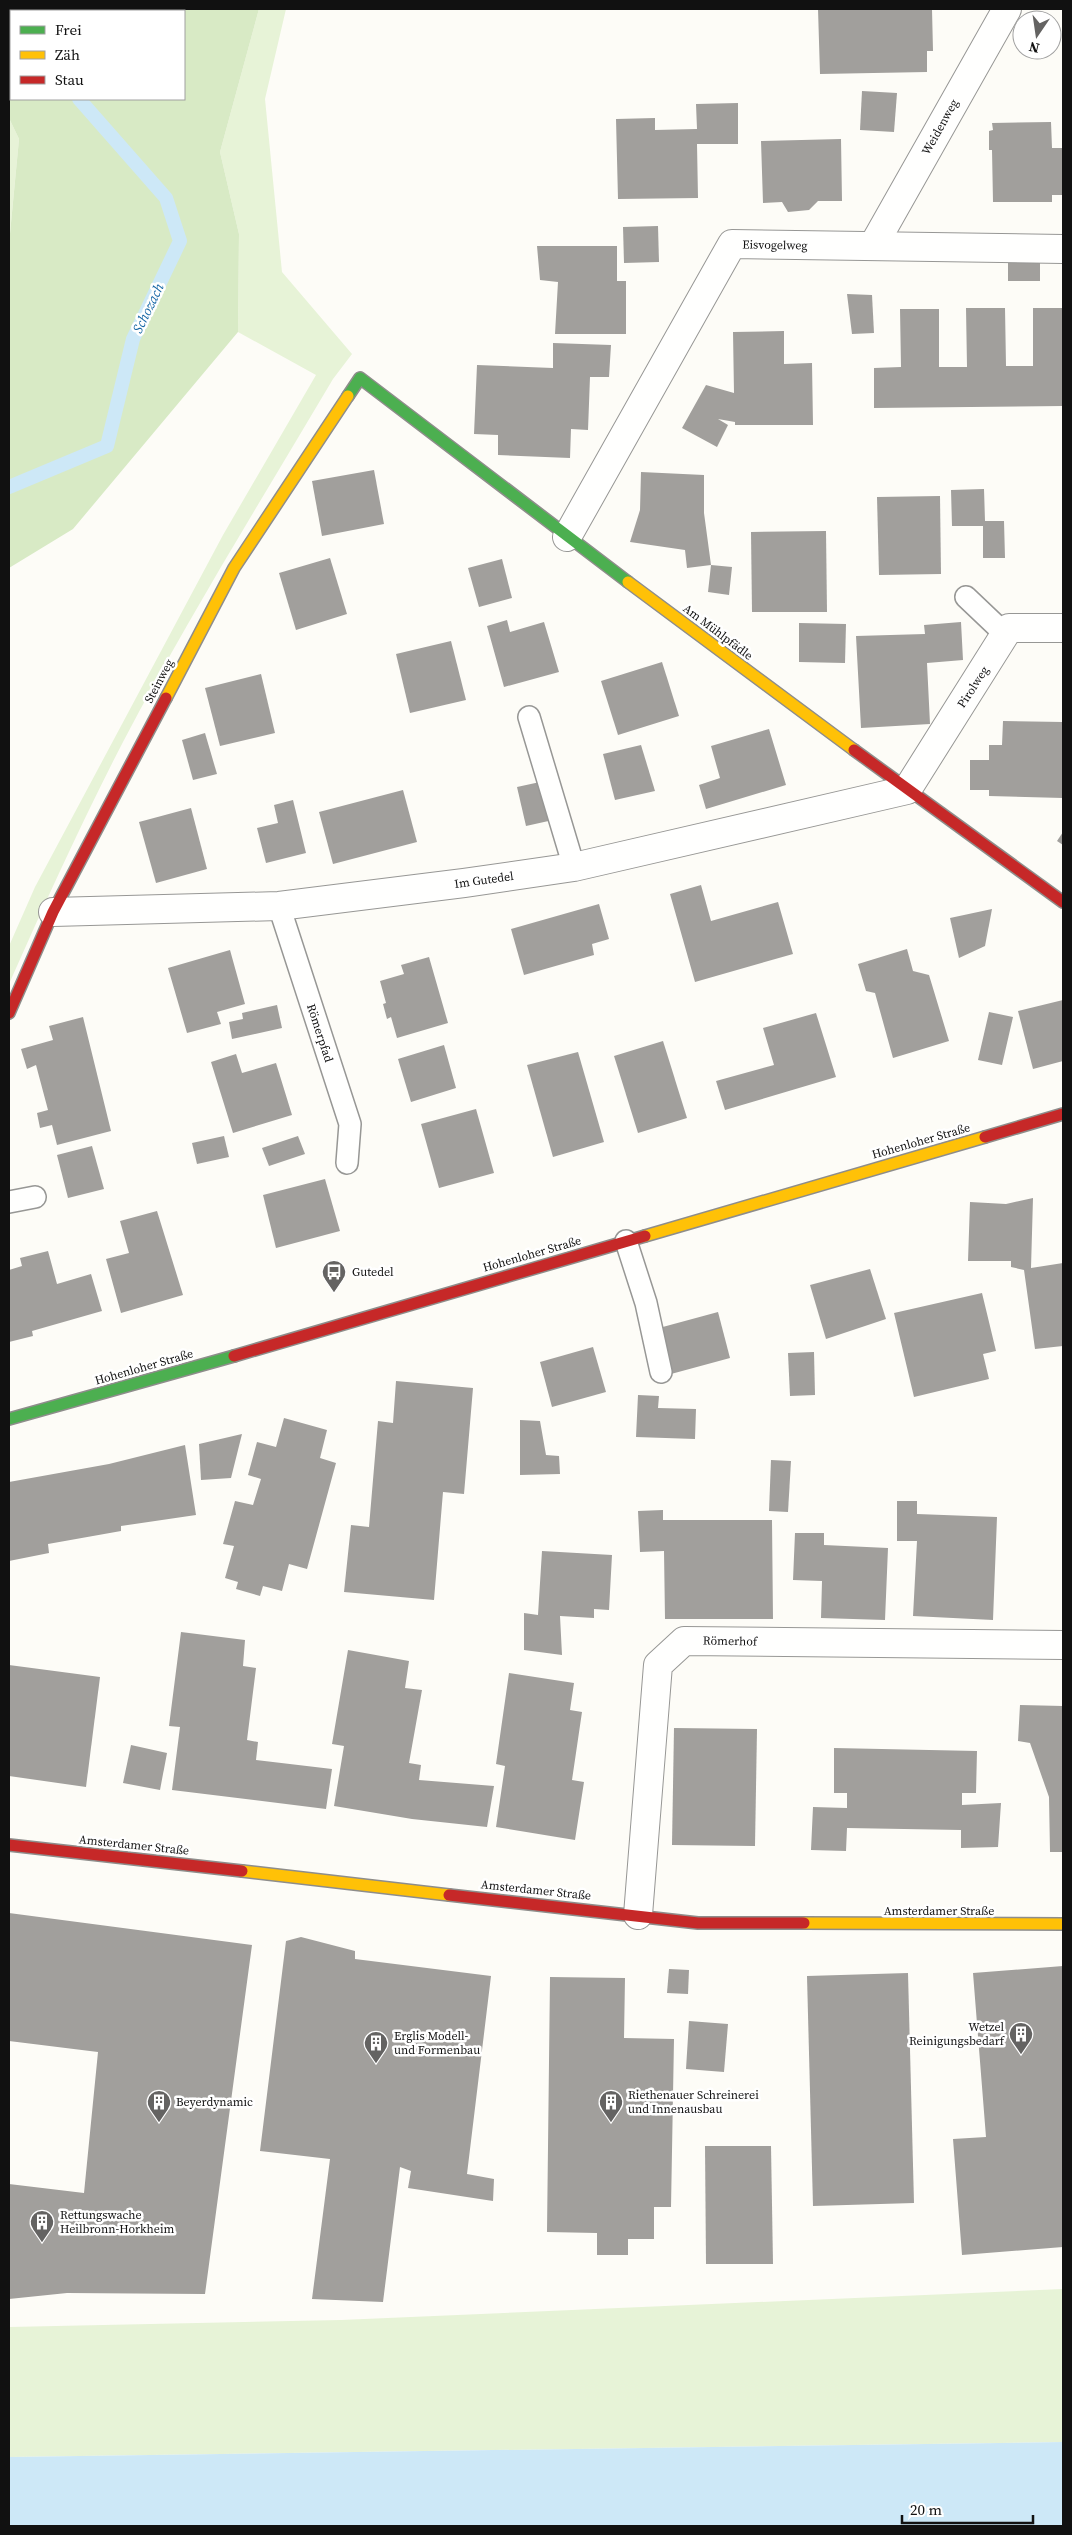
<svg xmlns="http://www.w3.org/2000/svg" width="1072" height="2535" font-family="'Source Serif 4',serif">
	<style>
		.green { fill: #e7f3d7 }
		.forest { fill: #d8eac5; fill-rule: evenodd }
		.water { fill: #cde8f7 }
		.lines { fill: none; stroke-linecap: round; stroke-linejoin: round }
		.stream { stroke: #cde8f7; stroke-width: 14 }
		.building { fill: #a19f9c }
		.lane-casing { stroke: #979795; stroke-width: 24 }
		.street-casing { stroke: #979795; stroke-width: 30 }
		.fast-casing { stroke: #8e8d8b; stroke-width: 14 }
		.slow-casing { stroke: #8e8d8b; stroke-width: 14 }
		.jam-casing { stroke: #8e8d8b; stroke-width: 14 }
		.lane { stroke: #fffffe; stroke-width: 21 }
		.street { stroke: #fffffe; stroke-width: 28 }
		.fast { stroke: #4caf50; stroke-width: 11 }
		.slow { stroke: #ffc107; stroke-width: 11 }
		.jam { stroke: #c62828; stroke-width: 11 }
		.labels { text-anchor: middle; stroke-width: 5; stroke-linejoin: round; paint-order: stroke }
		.street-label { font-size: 12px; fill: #111; stroke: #fff }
		.poi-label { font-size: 12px; fill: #111; stroke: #fff; text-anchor: start }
		.water-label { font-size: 14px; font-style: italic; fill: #1768a6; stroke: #fff }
	</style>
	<rect width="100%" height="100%" fill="#fdfcf7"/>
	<!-- green -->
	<g class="green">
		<path d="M259 9H286L265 99 282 272 352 354 333 379C262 499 188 618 123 742 82 821 45 903 9 984V946L35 887 223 535 316 375 238 332 239 234 220 152Z"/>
		<polygon points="9,118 19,139 9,244"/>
		<polygon points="1063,2289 1063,2442 9,2457 9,2327 341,2320"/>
	</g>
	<!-- forest -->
	<path class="forest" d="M9 9H259L220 152 239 234 238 332 73 529 9 568V244L19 139 9 118ZM11 11H184V99H11Z"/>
	<!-- water -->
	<polygon class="water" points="1063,2442 1063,2526 9,2526 9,2457"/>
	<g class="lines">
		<!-- stream -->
		<g class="stream">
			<polyline points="59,11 60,9"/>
			<polyline points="9,487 107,446 133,339 180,241 166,198 79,99"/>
		</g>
	</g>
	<!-- building -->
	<g class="building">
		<polygon points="818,9 932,9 933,51 927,51 927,72 820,74"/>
		<polygon points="862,91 897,93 894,132 860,130"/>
		<polygon points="738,103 738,144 697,144 698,198 618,199 616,119 655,118 655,130 697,129 696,104"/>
		<polygon points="1051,122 1052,148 1063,148 1063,195 1052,195 1052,202 993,202 992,150 989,150 989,131 993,130 992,123"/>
		<polygon points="841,139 842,201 818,201 809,210 788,212 782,202 763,203 761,141"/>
		<polygon points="658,226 659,262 624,263 623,227"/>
		<polygon points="537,246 617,246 617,281 626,281 626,334 555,334 558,282 540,280"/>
		<rect x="1008" y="262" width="32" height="19"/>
		<polygon points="847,294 872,295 874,333 852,334"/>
		<polygon points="966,308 1005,308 1006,366 1033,366 1033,308 1063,308 1063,406 874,408 874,368 901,367 900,309 939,309 939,367 967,367"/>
		<polygon points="784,331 784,364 812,363 813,425 735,425 735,422 718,419 728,425 717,447 682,428 706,385 734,393 733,332"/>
		<polygon points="553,343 611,345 609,377 590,377 588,430 571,429 570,458 498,455 498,435 474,434 477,365 553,368"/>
		<polygon points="374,470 384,524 322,536 312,481"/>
		<polygon points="641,472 704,475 704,513 711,565 732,567 729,595 708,592 711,565 687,568 685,550 630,542 640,510"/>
		<polygon points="984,489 985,521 1004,521 1005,558 983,558 983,526 952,526 951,490"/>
		<polygon points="940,496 941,574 879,575 877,497"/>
		<polygon points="826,531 827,612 752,612 751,532"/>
		<polygon points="330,558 347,614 296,630 279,573"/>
		<polygon points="502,559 512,598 479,607 468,568"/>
		<polygon points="507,620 510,632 544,622 559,672 504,687 487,626"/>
		<polygon points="961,622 963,660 927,663 930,724 861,728 856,636 925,634 924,625"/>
		<polygon points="799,623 846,624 845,663 799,662"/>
		<polygon points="451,641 466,700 410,713 396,654"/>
		<polygon points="662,662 679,716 618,735 601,681"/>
		<polygon points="261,674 275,733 220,746 205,688"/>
		<polygon points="1003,721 1063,722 1063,798 989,796 989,790 970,790 970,760 989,760 989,745 1002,745"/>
		<polygon points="769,729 786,785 706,809 699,785 720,778 711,746"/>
		<polygon points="205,733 217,774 193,780 182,740"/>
		<polygon points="641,745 655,791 615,800 603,754"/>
		<polygon points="540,782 553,820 526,826 517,787"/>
		<polygon points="403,790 417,842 333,864 319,812"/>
		<polygon points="293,800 306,853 266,863 257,828 278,823 274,805"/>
		<polygon points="191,808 207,869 156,883 139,822"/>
		<polygon points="1063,832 1063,845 1057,841"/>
		<polygon points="701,885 711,921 778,902 793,954 695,982 670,894"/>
		<polygon points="599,904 609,939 592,944 594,955 524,975 511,929"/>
		<polygon points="992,909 985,946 959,958 950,918"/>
		<polygon points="907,949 913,971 929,975 949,1041 893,1058 875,993 866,991 858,964"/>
		<polygon points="230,950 245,1004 217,1012 221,1024 187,1033 168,968"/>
		<polygon points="429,957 448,1023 397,1038 391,1017 387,1019 383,1004 386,1003 380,981 404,974 401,965"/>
		<polygon points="1063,1000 1063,1061 1033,1069 1018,1011"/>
		<polygon points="277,1005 282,1028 232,1039 229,1022 243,1019 242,1013"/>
		<polygon points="989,1012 1013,1017 1002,1065 978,1060"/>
		<polygon points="816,1013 836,1077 725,1110 716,1081 774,1065 763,1028"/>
		<polygon points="83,1017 111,1131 57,1145 52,1125 40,1128 37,1113 48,1110 36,1065 27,1069 21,1049 53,1040 49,1026"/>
		<polygon points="663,1041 687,1118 638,1133 614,1056"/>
		<polygon points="444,1045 456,1088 411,1102 398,1059"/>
		<polygon points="578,1052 604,1142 553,1157 527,1065"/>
		<polygon points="236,1054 242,1073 276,1063 292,1115 233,1133 211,1062"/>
		<polygon points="476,1109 494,1173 439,1188 421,1124"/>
		<polygon points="224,1136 229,1157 197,1164 192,1143"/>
		<polygon points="298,1136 305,1154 269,1166 262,1148"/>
		<polygon points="92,1146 104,1189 68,1198 57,1155"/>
		<polygon points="325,1179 340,1231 276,1248 263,1195"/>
		<polygon points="1033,1198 1031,1268 1063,1263 1063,1346 1035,1349 1024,1270 1011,1267 1011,1261 968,1261 970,1202 1006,1204"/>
		<polygon points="157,1211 183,1295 121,1313 106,1259 129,1253 120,1221"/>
		<polygon points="48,1251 57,1284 91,1274 102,1311 32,1331 33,1336 9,1342 9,1270 22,1266 20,1258"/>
		<polygon points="870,1269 886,1319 826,1339 810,1285"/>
		<polygon points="982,1293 996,1351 983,1354 989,1379 914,1397 894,1313"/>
		<polygon points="718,1312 730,1358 671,1374 659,1328"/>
		<polygon points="593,1347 606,1392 552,1407 540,1362"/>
		<polygon points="814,1352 815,1395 790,1396 788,1353"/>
		<polygon points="396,1381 473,1388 464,1494 443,1492 434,1600 344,1592 351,1525 369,1527 378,1421 393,1423"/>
		<polygon points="638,1395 659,1396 658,1408 696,1409 695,1439 636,1437"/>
		<polygon points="284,1418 327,1430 320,1458 336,1463 307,1569 289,1564 282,1591 263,1586 260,1596 236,1589 238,1582 225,1578 234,1546 223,1544 235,1501 253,1505 261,1479 248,1475 257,1442 276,1447"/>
		<polygon points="520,1420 540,1421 546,1455 559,1456 560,1474 520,1475"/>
		<polygon points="242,1434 231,1478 201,1480 199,1444"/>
		<polygon points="185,1445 196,1515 121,1526 121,1531 48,1544 49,1553 9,1561 9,1482 109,1464"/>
		<polygon points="771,1460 791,1461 788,1512 769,1511"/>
		<polygon points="897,1501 917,1501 917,1514 997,1517 993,1620 913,1616 917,1541 897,1541"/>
		<polygon points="663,1510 663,1520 772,1520 773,1619 665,1619 664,1551 640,1552 638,1511"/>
		<polygon points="795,1533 824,1533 824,1545 888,1548 885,1620 821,1618 822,1581 793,1580"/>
		<polygon points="542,1551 612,1555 609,1610 594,1609 594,1618 560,1616 562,1655 524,1650 524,1613 538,1615"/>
		<polygon points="181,1632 245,1640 243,1666 256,1668 247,1740 258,1742 256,1760 332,1769 326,1809 172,1790 180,1727 169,1726"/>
		<polygon points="348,1650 409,1661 405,1688 422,1690 409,1763 421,1765 419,1780 494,1786 487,1827 412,1819 334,1806 344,1746 332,1744"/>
		<polygon points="9,1665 100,1677 86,1787 9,1776"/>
		<polygon points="509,1673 574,1683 570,1710 582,1712 572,1780 584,1782 575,1840 496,1827 505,1766 496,1764"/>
		<polygon points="1020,1705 1063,1706 1063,1852 1050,1852 1049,1797 1030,1743 1018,1741"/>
		<polygon points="674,1728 757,1729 755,1846 672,1845"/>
		<polygon points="131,1745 167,1753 160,1790 123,1783"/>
		<polygon points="834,1748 977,1751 976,1793 962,1793 962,1805 1001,1803 998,1847 961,1848 961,1830 847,1828 846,1851 811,1850 813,1807 847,1808 847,1793 834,1793"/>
		<polygon points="9,1913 252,1945 205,2294 67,2293 9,2299 9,2184 84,2193 98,2052 9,2041"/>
		<polygon points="301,1937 355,1951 355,1959 491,1976 467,2174 494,2179 493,2201 408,2188 411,2171 400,2167 383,2302 312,2299 330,2159 260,2151 286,1941"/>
		<polygon points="1063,1966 1063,2247 962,2255 953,2139 986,2137 973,1973"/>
		<polygon points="669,1969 689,1970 688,1994 667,1993"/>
		<polygon points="908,1973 914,2203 813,2206 807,1976"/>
		<polygon points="550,1977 625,1978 624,2038 674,2039 671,2207 654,2207 654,2239 628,2239 628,2255 597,2255 597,2233 547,2232"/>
		<polygon points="689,2021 728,2024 724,2072 686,2069"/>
		<polygon points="705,2146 771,2146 773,2264 706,2264"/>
	</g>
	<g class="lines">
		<!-- lane casing -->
		<g class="lane-casing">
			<g id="lane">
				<polyline points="966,597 1006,635"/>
				<polyline points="529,717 574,867"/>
				<polyline points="279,906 350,1124 347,1163"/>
				<polyline points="9,1202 35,1197"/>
				<polyline points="626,1241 646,1303 661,1372"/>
			</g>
		</g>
		<!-- street casing -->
		<g class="street-casing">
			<g id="street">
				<polyline points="873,246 1007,9"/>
				<polyline points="567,537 732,244 1063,249"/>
				<polyline points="53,912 279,906 464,883 574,867 907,790 1009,628 1063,628"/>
				<polyline points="638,1915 658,1665 684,1641 1063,1645"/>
			</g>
		</g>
		<!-- fast casing -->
		<g class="fast-casing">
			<g id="fast">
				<polyline points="348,396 360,378 628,582"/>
				<polyline points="9,1419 234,1356"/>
			</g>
		</g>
		<!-- slow casing -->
		<g class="slow-casing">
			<g id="slow">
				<polyline points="628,582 854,750"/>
				<polyline points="166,698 234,568 348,396"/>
				<polyline points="645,1236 985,1137"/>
				<polyline points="242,1871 449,1895"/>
				<polyline points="804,1923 1063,1924"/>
			</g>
		</g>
		<!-- jam casing -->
		<g class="jam-casing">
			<g id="jam">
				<polyline points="854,750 1063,902"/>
				<polyline points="9,1013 53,912 166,698"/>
				<polyline points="985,1137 1063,1114"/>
				<polyline points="234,1356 645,1236"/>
				<polyline points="9,1845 242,1871"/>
				<polyline points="449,1895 698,1923 804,1923"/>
			</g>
		</g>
		<!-- lane -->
		<use href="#lane" class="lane"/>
		<!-- street -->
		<use href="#street" class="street"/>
		<!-- fast -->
		<use href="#fast" class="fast"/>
		<!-- slow -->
		<use href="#slow" class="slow"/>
		<!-- jam -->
		<use href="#jam" class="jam"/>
	</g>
	<!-- icons -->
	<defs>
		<g id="bus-pin" transform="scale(1.25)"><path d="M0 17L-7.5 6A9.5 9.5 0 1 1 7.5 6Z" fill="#646362" stroke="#fff"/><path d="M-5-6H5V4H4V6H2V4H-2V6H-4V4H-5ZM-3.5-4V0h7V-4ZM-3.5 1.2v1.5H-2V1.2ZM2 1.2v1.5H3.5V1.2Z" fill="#fff"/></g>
		<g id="building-pin" transform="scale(1.25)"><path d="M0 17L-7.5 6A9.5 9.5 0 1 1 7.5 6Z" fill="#646362" stroke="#fff"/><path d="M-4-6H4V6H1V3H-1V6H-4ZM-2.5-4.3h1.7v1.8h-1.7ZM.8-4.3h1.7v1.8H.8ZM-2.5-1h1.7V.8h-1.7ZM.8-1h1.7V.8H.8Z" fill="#fff"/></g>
	</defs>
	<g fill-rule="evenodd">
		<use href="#bus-pin" x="334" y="1272"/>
		<use href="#building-pin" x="1021" y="2034"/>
		<use href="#building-pin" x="376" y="2043"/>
		<use href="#building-pin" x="159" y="2102"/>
		<use href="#building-pin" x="611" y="2102"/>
		<use href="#building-pin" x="42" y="2222"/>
	</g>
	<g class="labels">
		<!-- street labels -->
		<g class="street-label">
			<text transform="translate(940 127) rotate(-61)" y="4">Weidenweg</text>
			<text transform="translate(775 245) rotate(1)" y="4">Eisvogelweg</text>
			<text transform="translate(718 632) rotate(37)" y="4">Am Mühlpfädle</text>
			<text transform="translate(159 681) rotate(-62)" y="4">Steinweg</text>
			<text transform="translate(973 687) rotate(-57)" y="4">Pirolweg</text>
			<text transform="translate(484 880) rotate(-8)" y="4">Im Gutedel</text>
			<text transform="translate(320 1033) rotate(72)" y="4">Römerpfad</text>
			<text transform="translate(921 1141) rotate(-16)" y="4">Hohenloher Straße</text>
			<text transform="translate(532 1254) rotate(-16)" y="4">Hohenloher Straße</text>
			<text transform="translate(144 1367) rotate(-16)" y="4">Hohenloher Straße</text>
			<text transform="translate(730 1641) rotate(1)" y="4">Römerhof</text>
			<text transform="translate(134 1845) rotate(6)" y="4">Amsterdamer Straße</text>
			<text transform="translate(536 1890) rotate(6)" y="4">Amsterdamer Straße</text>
			<text x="939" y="1915">Amsterdamer Straße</text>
		</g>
		<!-- poi labels -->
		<g class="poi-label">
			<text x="352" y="1276">Gutedel</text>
			<text x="1004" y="2031" text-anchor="end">Wetzel<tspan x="1004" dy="14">Reinigungsbedarf</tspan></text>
			<text x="394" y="2040">Erglis Modell-<tspan x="394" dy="14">und Formenbau</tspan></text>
			<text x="628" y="2099">Riethenauer Schreinerei<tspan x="628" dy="14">und Innenausbau</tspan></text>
			<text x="176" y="2106">Beyerdynamic</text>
			<text x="60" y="2219">Rettungswache<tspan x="60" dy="14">Heilbronn-Horkheim</tspan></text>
		</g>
		<!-- water labels -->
		<g class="water-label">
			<text transform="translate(148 308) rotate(-64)" y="5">Schozach</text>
		</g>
	</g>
	<!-- border -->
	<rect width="1072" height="2535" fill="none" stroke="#111111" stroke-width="20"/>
	<!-- legend -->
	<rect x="10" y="10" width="175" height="90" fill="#ffffff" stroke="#a0a0a0"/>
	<rect x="20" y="26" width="25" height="8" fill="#4caf50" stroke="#a0a0a0"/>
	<text x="55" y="35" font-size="15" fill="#111111">Frei</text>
	<rect x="20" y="51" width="25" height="8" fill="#ffc107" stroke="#a0a0a0"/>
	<text x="55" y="60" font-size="15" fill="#111111">Zäh</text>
	<rect x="20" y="76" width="25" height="8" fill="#c62828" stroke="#a0a0a0"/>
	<text x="55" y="85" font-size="15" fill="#111111">Stau</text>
	<!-- north arrow -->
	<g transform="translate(1037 35) rotate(193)"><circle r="24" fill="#ffffff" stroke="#a0a0a0"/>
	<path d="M0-4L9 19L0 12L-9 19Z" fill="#646362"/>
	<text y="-8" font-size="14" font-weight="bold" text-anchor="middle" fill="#111111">N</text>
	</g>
	<!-- scale -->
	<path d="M902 2515v8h131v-8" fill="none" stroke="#111111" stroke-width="2.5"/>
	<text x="910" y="2515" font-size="15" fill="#111111" stroke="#ffffff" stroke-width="4" paint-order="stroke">20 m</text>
</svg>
